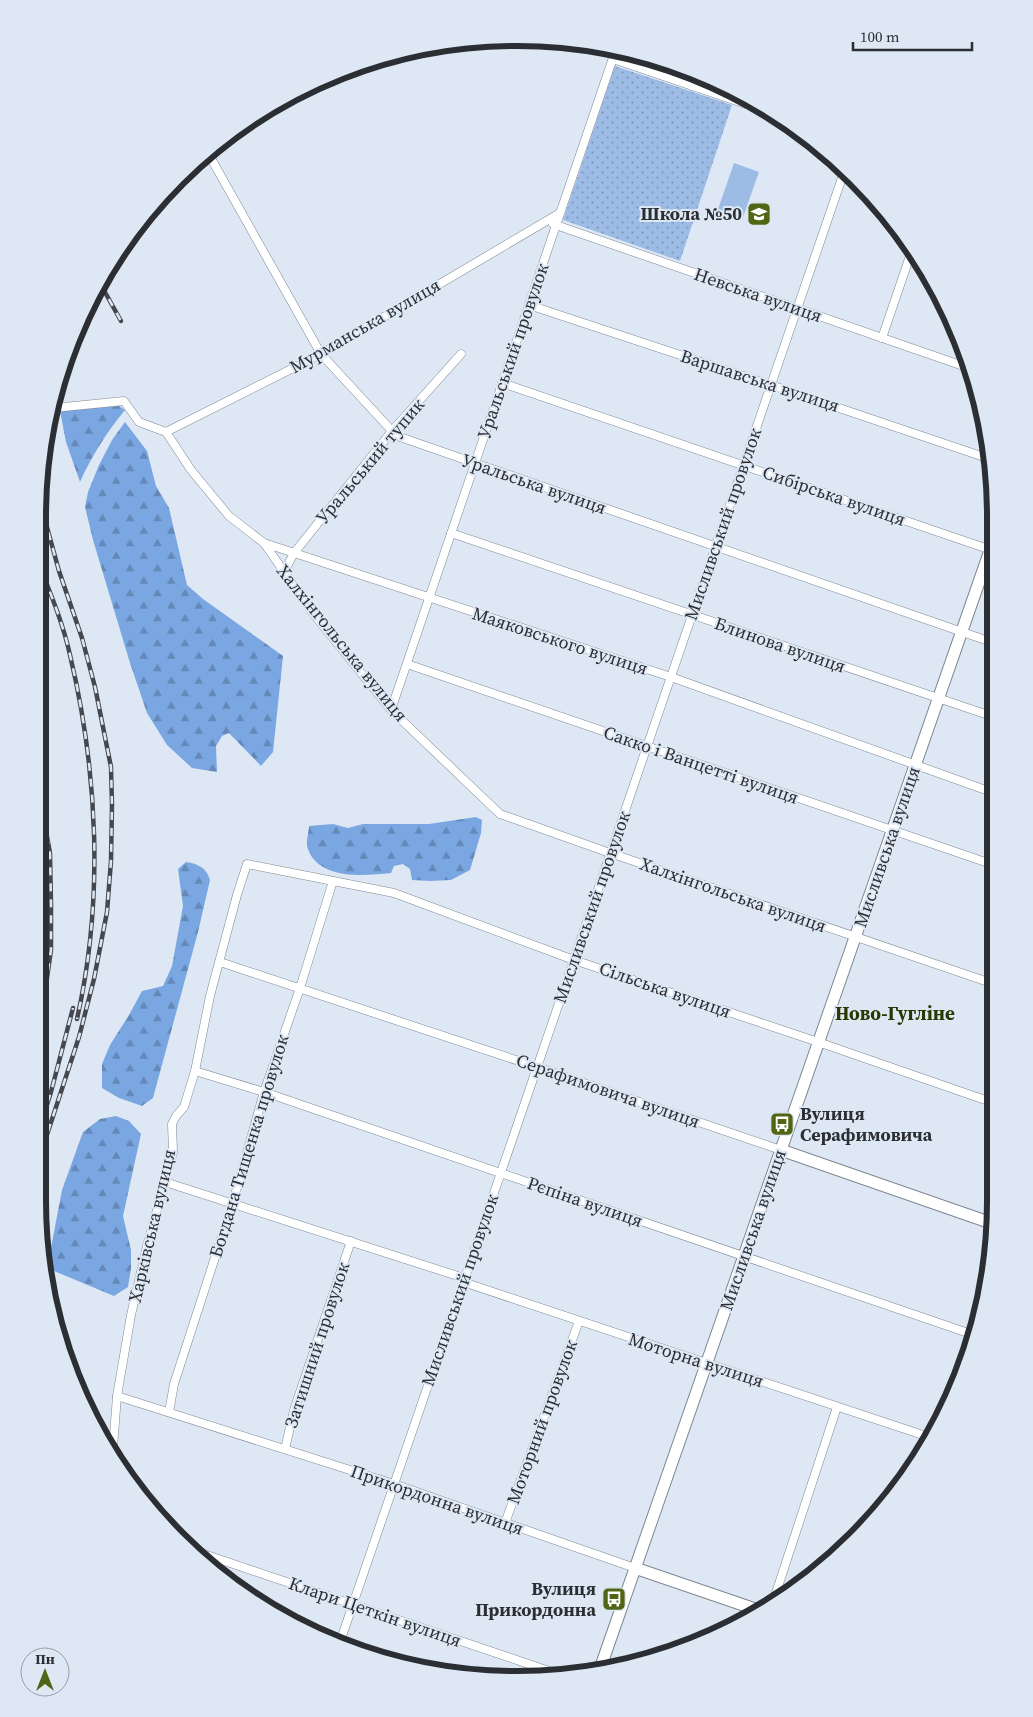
<svg xmlns="http://www.w3.org/2000/svg" width="1033" height="1717" font-family="'Source Serif 4',serif">
	<style>
		.grass { fill: url(#grass-dots) }
		.forest { fill: url(#forest-firs) }
		.pitch { fill: #9dbce5 }
		.lines { fill: none; stroke-linecap: round; stroke-linejoin: round }
		.street-casing { stroke: #7e8792; stroke-width: 9 }
		.secondary-casing { stroke: #7e8792; stroke-width: 13 }
		.street { stroke: #fff; stroke-width: 8 }
		.secondary { stroke: #fff; stroke-width: 11 }
		.rail-casing { stroke: #45494f; stroke-width: 4.5 }
		.rail { stroke: #dee8f5; stroke-width: 2.5; stroke-dasharray: 8; stroke-linecap: butt }
		.labels { text-anchor: middle; stroke-width: 4; stroke-linejoin: round; paint-order: stroke }
		.poi-label { font-size: 18px; font-weight: bold; fill: #2b2e33; stroke: #dee8f5; text-anchor: end }
		.street-label { font-size: 18px; fill: #2b2e33; stroke: #dee8f5 }
		.neighbourhood-label { font-size: 19px; font-weight: bold; fill: #293800; stroke: #dee8f5 }
		.rim { fill: none; stroke: #2b2e33; stroke-width: 6 }
	</style>
	<defs>
		<pattern id="grass-dots" width="8" height="8" patternUnits="userSpaceOnUse" patternTransform="scale(1.25)"><rect width="8" height="8" fill="#9dbce5"/><path d="M2 2h.1M6 6h.1" fill="none" stroke="#8099ba" stroke-width="1.8" stroke-linecap="round"/></pattern>
		<pattern id="forest-firs" width="22" height="20" patternUnits="userSpaceOnUse" patternTransform="scale(1.25)"><rect width="22" height="20" fill="#7aa7e2"/><path d="M5 1l3.5 6h-7zM16 11l3.5 6h-7z" fill="#6488b8"/></pattern>
	</defs>
	<rect width="100%" height="100%" fill="#dee8f5"/>
	<!-- grass -->
	<polygon class="grass" points="615,66 732,105 680,261 563,220"/>
	<!-- forest -->
	<g class="forest">
		<path d="M119 406 125 410C107 432 92 455 80 482L66 442 60 411Z"/>
		<polygon points="125,422 147,451 156,486 169,508 187,585 203,599 283,656 273,752 261,766 229,733 222,736 216,746 217,772 192,768 167,745 147,713 130,663 93,540 85,507 88,492 99,465 112,440"/>
		<path d="M476 817 482 820 481 833 470 870 451 880 430 881 412 880 410 869 403 864 394 866 391 873C364 876 319 880 308 849 305 843 309 832 309 826L333 824 348 828 363 824H429Z"/>
		<path d="M186 862C198 864 206 867 210 880L198 932 153 1098 142 1106 119 1098 102 1088V1064L110 1045 129 1015 142 991 163 986 172 966 183 906 178 869Z"/>
		<polygon points="116,1116 129,1121 141,1134 123,1216 131,1250 131,1268 128,1287 114,1296 54,1271 50,1253 62,1190 83,1132 100,1119"/>
	</g>
	<!-- pitch -->
	<polygon class="pitch" points="734,163 759,172 742,220 717,212"/>
	<g class="lines">
		<!-- street casing -->
		<g class="street-casing">
			<g id="street">
				<polyline points="613,59 772,113"/>
				<polyline points="692,86 697,73"/>
				<polyline points="208,153 321,354 392,431 400,437 994,643"/>
				<polyline points="553,224 969,368"/>
				<polyline points="529,305 771,385 990,459"/>
				<polyline points="882,338 912,250"/>
				<polyline points="502,383 994,551"/>
				<polyline points="54,408 124,401 139,422 166,432"/>
				<polyline points="166,432 191,470 229,516 264,543 671,677 994,793"/>
				<polyline points="166,432 321,354 560,213"/>
				<polyline points="451,533 994,717"/>
				<polyline points="264,543 312,612 391,710 500,814 610,853 994,984"/>
				<polyline points="284,572 294,553 392,431 461,354"/>
				<polyline points="407,664 994,865"/>
				<polyline points="391,710 616,49"/>
				<polyline points="220,962 537,1067 781,1150"/>
				<polyline points="195,1071 264,1092 974,1335"/>
				<polyline points="165,1182 464,1278"/>
				<polyline points="463,1282 929,1437"/>
				<polyline points="117,1396 394,1484 635,1568"/>
				<polyline points="169,1412 174,1384 233,1202 264,1092 300,988 333,881"/>
				<polyline points="113,1448 117,1396 131,1315 147,1246 173,1152 172,1124 176,1116 184,1107 195,1071 210,996 237,895 247,864 394,893 574,960 818,1042 994,1103"/>
				<polyline points="285,1449 294,1410 351,1241"/>
				<polyline points="505,1523 579,1321"/>
				<polyline points="195,1551 555,1673"/>
				<polyline points="774,1599 837,1407"/>
				<polyline points="340,1642 844,172"/>
			</g>
		</g>
		<!-- secondary casing -->
		<g class="secondary-casing">
			<g id="secondary">
				<polyline points="781,1150 994,1224"/>
				<polyline points="635,1568 755,1609"/>
				<polyline points="601,1666 994,539"/>
			</g>
		</g>
		<!-- street -->
		<use href="#street" class="street"/>
		<!-- secondary -->
		<use href="#secondary" class="secondary"/>
		<!-- rail casing -->
		<g class="rail-casing">
			<g id="rail">
				<polyline points="101,285 121,321"/>
				<path d="M38 562C50 592 63 623 70 655 98 773 104 900 77 1019"/>
				<polyline points="38,1018 45,992 51,950 51,904 50,853 38,788"/>
				<polyline points="38,1133 51,1092 73,1008"/>
				<polyline points="38,1162 79,1037 94,979 107,912 111,861 112,805 111,767 95,687 82,638 59,571 39,498"/>
			</g>
		</g>
		<!-- rail -->
		<use href="#rail" class="rail"/>
	</g>
	<!-- icons -->
	<defs>
		<g id="school-square" transform="scale(1.25)"><rect x="-9" y="-9" width="18" height="18" rx="4" fill="#506615" stroke="#dee8f5"/><path d="M0-5L7-2L0 1L-7-2ZM-4 1L0 2.5L4 1V4Q0 6-4 4Z" fill="#fff"/></g>
		<g id="bus-square" transform="scale(1.25)"><rect x="-9" y="-9" width="18" height="18" rx="4" fill="#506615" stroke="#dee8f5"/><path d="M-5-6H5V4H4V6H2V4H-2V6H-4V4H-5ZM-3.5-4V0h7V-4ZM-3.5 1.2v1.5H-2V1.2ZM2 1.2v1.5H3.5V1.2Z" fill="#fff"/></g>
	</defs>
	<g fill-rule="evenodd">
		<use href="#school-square" x="759" y="214"/>
		<use href="#bus-square" x="782" y="1124"/>
		<use href="#bus-square" x="614" y="1599"/>
	</g>
	<g class="labels">
		<!-- poi labels -->
		<g class="poi-label">
			<text x="742" y="220">Школа №50</text>
			<text x="800" y="1120" text-anchor="start">Вулиця<tspan x="800" dy="21">Серафимовича</tspan></text>
			<text x="596" y="1595">Вулиця<tspan x="596" dy="21">Прикордонна</tspan></text>
		</g>
		<!-- street labels -->
		<g class="street-label">
			<text transform="translate(758 295) rotate(19)" y="6">Невська вулиця</text>
			<text transform="translate(365 326) rotate(-30)" y="6">Мурманська вулиця</text>
			<text transform="translate(513 351) rotate(-71)" y="6">Уральський провулок</text>
			<text transform="translate(760 381) rotate(18)" y="6">Варшавська вулиця</text>
			<text transform="translate(370 461) rotate(-50)" y="6">Уральський тупик</text>
			<text transform="translate(534 484) rotate(19)" y="6">Уральська вулиця</text>
			<text transform="translate(834 496) rotate(19)" y="6">Сибірська вулиця</text>
			<text transform="translate(723 524) rotate(-71)" y="6">Мисливський провулок</text>
			<text transform="translate(560 641) rotate(18)" y="6">Маяковського вулиця</text>
			<text transform="translate(342 643) rotate(51)" y="6">Халхінгольська вулиця</text>
			<text transform="translate(780 645) rotate(19)" y="6">Блинова вулиця</text>
			<text transform="translate(701 765) rotate(19)" y="6">Сакко і Ванцетті вулиця</text>
			<text transform="translate(887 847) rotate(-71)" y="6">Мисливська вулиця</text>
			<text transform="translate(733 895) rotate(19)" y="6">Халхінгольська вулиця</text>
			<text transform="translate(592 907) rotate(-71)" y="6">Мисливський провулок</text>
			<text transform="translate(665 990) rotate(19)" y="6">Сільська вулиця</text>
			<text transform="translate(608 1091) rotate(19)" y="6">Серафимовича вулиця</text>
			<text transform="translate(249 1146) rotate(-73)" y="6">Богдана Тищенка провулок</text>
			<text transform="translate(585 1202) rotate(19)" y="6">Рєпіна вулиця</text>
			<text transform="translate(152 1226) rotate(-77)" y="6">Харківська вулиця</text>
			<text transform="translate(753 1230) rotate(-71)" y="6">Мисливська вулиця</text>
			<text transform="translate(460 1290) rotate(-71)" y="6">Мисливський провулок</text>
			<text transform="translate(317 1345) rotate(-72)" y="6">Затишний провулок</text>
			<text transform="translate(696 1360) rotate(18)" y="6">Моторна вулиця</text>
			<text transform="translate(542 1422) rotate(-70)" y="6">Моторний провулок</text>
			<text transform="translate(437 1500) rotate(19)" y="6">Прикордонна вулиця</text>
			<text transform="translate(375 1612) rotate(19)" y="6">Клари Цеткін вулиця</text>
		</g>
		<!-- neighbourhood labels -->
		<g class="neighbourhood-label">
			<text x="895" y="1020">Ново-Гугліне</text>
		</g>
	</g>
	<!-- crop -->
	<path d="M0 0H1033V1717H0ZM516 46H517A470 470 0 0 1 987 516V1201A470 470 0 0 1 517 1671H516A470 470 0 0 1 46 1201V516A470 470 0 0 1 516 46Z" fill="#dee8f5" fill-rule="evenodd"/>
	<path class="rim" d="M516 46H517A470 470 0 0 1 987 516V1201A470 470 0 0 1 517 1671H516A470 470 0 0 1 46 1201V516A470 470 0 0 1 516 46Z"/>
	<!-- north arrow -->
	<g transform="translate(45 1672)"><circle r="24" fill="#dee8f5" stroke="#969ea7"/>
	<path d="M0-4L9 19L0 12L-9 19Z" fill="#506615"/>
	<text y="-8" font-size="14" font-weight="bold" text-anchor="middle" fill="#2b2e33">Пн</text>
	</g>
	<!-- scale -->
	<path d="M853 42v8h119v-8" fill="none" stroke="#2b2e33" stroke-width="2.5"/>
	<text x="860" y="42" font-size="15" fill="#2b2e33" stroke="#dee8f5" stroke-width="4" paint-order="stroke">100 m</text>
</svg>
